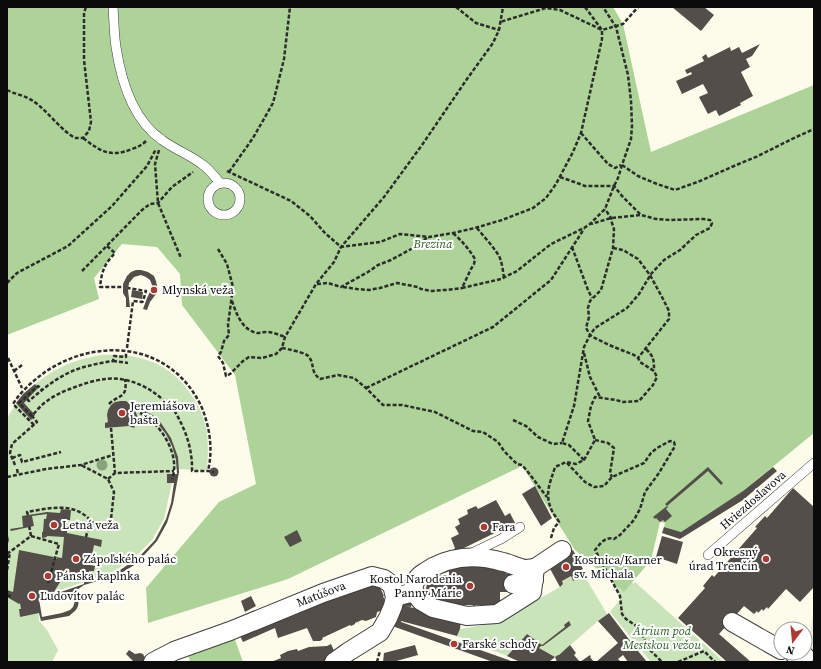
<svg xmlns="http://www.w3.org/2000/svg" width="821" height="669" font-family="'Source Serif 4',serif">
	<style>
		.green { fill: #cae4b9 }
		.forest { fill: #add399 }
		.plaza { fill: #ece9dc }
		.building { fill: #534e49; fill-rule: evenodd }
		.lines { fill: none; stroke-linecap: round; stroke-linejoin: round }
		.lane-casing { stroke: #3e3e3e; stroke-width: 10 }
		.street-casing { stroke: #3e3e3e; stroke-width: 20 }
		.path { stroke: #2d2d2d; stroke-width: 2.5; stroke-dasharray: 4 2; stroke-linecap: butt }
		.lane { stroke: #fff; stroke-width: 9 }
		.street { stroke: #fff; stroke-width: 18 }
		.tree { fill: #88a47c }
		.poi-dot { fill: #ad3931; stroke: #fff; stroke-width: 1.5 }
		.labels { text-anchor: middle; stroke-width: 4; stroke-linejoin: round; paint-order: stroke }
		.park-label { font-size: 12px; font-style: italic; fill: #285c22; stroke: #fff }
		.poi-label { font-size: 12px; fill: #0b0b0b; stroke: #fff; text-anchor: start }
		.street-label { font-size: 12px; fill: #0b0b0b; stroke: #fff }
	</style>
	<rect width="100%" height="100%" fill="#fdfceb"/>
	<!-- green -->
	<g class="green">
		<path d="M102 355C141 353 173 364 194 399 199 407 203 415 205 424 209 439 208 455 207 470L175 469 164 519 152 540 138 554 115 571 38 598 39 621 47 630 58 650 52 662H7V420C18 392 54 366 83 359 90 357 96 356 102 355Z"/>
		<polygon points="598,556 631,580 633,584 635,582 724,662 651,662 610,612 620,600 620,596"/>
		<polygon points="581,570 607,614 598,621 559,655 558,655 555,657 539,648 541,645 527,634 507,656 457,636 460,629 484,625 507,617 560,587 563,584 562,581 571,576 573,581 576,579 573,574"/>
	</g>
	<!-- forest -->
	<g class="forest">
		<polygon points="7,7 613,7 623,24 651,152 814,85 814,433 743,491 681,532 664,527 665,523 660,522 651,560 624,592 575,550 522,466 288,579 148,623 146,588 219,502 256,484 235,375 182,305 180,274 157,247 122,244 94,278 99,299 7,335"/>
		<polygon points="233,634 243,662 190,662 187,650"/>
	</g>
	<!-- plaza -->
	<polygon class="plaza" points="814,609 814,662 804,662 805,656"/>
	<!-- building -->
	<g class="building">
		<polygon points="672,7 704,7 714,15 701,31"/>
		<polygon points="760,44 752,56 746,59 750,67 741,72 753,96 740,103 741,105 719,116 716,110 708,114 699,97 708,93 703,84 682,94 676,81 692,74 691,72 687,74 685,70 704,61 702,57 706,54 708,58 730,47 731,51 739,47 742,53"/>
		<polygon points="136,270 141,270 148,272 154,276 156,281 157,286 156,294 150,302 147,310 143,309 147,298 151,290 152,285 150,280 146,277 141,275 134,277 129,283 128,290 130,307 126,307 126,298 123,293 123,284 127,276 131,272"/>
		<polygon points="132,290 143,292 142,299 131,297"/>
		<polygon points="35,384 38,388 24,403 35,415 31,420 16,403 23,394"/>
		<path d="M121 401H126L130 404 134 408 145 411 154 416 161 423 171 438 178 457 179 472 173 504 167 523 157 541 136 564 118 575 84 585 77 590 79 598 78 606 76 610 69 616 41 621 39 613 20 617 19 609H21L20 603 19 604 7 597V590L13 592 19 550 54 557 53 559H57L56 557 62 558 64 537 47 536V537L42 538V532H43L44 519H46L47 514 32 516 34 526 11 531 10 529 23 527 22 516 47 512 60 513 61 509 71 510 70 520H67V533L102 540 101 547 94 545 90 565 95 566 94 571H89L88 581 117 572 138 558 155 540 166 519 171 503 174 483H167V474H177L176 460 172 446 166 434 157 423 145 413 135 410 138 418 134 428 129 426 105 428V423L108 422 107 415 108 410 111 405 115 402ZM62 579 84 582V584L52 595ZM73 594 75 601 73 607 70 610 62 613 42 617 39 599 57 596 55 598Z"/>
		<polygon points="708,467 723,483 721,485 708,471 667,506 668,507 666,509 672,516 665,522 663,520 660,522 656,518 655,519 653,517 667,506 665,504"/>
		<polygon points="773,467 777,471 743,500 680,539 662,533 664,527 681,532 743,491"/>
		<circle cx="214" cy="472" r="4.5"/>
		<polygon points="535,486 552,518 541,526 522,494"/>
		<polygon points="793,488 814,507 814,587 800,602 786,589 768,609 767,607 763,611 762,609 758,613 757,611 754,614 744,606 719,634 751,662 727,662 678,618 705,588 703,586 712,575 714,577 757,528 755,527 765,516 767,518"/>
		<polygon points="496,500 505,516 510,513 515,523 460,550 453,551 455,548 451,538 459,534 455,527 460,524 458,519 468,514 467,510 476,506 478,509"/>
		<polygon points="297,530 302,541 290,547 284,537"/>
		<polygon points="7,531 9,540 7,547"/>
		<polygon points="662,536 683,542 677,564 656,557"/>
		<polygon points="573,550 583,569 573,574 576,579 573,581 571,576 562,581 563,584 560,587 548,565"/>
		<polygon points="472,564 475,564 475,567 484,567 506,571 506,574 513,574 513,592 500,592 500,603 496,605 487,605 487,608 485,608 485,605 475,605 475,608 473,608 473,605 464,605 464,608 462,608 462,605 436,605 436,596 433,596 431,598 429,598 430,595 427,591 424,592 424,589 426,589 427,583 425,582 426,580 428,581 431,576 433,575 449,575 449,566 461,567 472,567"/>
		<polygon points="377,581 384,596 383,596 385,601 384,610 377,612 376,617 366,621 362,620 355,623 355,624 351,626 350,625 322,638 323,639 320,641 313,641 307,628 278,638 275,628 243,642 238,632"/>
		<polygon points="251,596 256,606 245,612 241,601"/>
		<polygon points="405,596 413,598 411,607 405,606 461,619 460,629 457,636 401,621 401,622 514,662 493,662 395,627 393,625"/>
		<polygon points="609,613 634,646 647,662 628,662 623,655 618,659 621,662 596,662 618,643 598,621"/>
		<polygon points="569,621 571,625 543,646 544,646 541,646 539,648 555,657 549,662 520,662 507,656 527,634 542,645 565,627 564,625"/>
		<polygon points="331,644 335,653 323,662 271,662 281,658 280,655 288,651 297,649 298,651 309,647 327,646"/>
		<polygon points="415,645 418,655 393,662 383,662 384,653"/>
		<polygon points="570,645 576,653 574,655 580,662 557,662 555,657 558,655 559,655"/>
		<polygon points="129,650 135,654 140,653 143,654 145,658 143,662 134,662 126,654"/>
		<polygon points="590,655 591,657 590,657 594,662 580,662"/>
	</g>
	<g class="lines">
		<!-- lane casing -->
		<g class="lane-casing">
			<g id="lane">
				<path d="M113 7C114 20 114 34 116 47 121 80 133 120 162 140 174 149 192 156 203 165 210 170 215 177 220 183"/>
				<circle cx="224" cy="199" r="16"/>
				<polyline points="472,553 501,539 520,527"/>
				<polyline points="708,555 814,463"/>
			</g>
		</g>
		<!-- street casing -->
		<g class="street-casing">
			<g id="street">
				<polyline points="513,584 534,580"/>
				<path d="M414 592C412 583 418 576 425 572 448 556 476 554 503 562 508 563 522 569 526 569 529 569 533 568 535 568"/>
				<polyline points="395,597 414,592 421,601 433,608 467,616 497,614 532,592 535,568 562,550"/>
				<polyline points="732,622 781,650"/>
				<polyline points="794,654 805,656"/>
				<polyline points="153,662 174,651 230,631 323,593 372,576 384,579 392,585 395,597 393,606 388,618 380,632 348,652 334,662"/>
			</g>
		</g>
		<!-- path -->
		<g class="path">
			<polyline points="456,7 476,23 499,30"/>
			<polyline points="585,7 602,30 623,24 638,7"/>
			<path d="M7 90C15 94 26 96 33 101 46 109 64 134 76 138 77 138 82 138 83 138L89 131 91 122 84 60V13L86 7"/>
			<polyline points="581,133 608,164 615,168 621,165"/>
			<path d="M83 138C100 151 110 158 132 149 138 147 142 145 146 141"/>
			<polyline points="159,150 155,164 158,203 181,258"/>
			<polyline points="622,165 638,176 657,184 675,190 700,181 734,166 758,156 794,138 814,129"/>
			<polyline points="227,171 291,201 310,216 325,233 341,247 380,242 400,234 429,237 453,233 475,228 502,220 533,208 546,198 556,184 573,152 581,133 602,39 602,30 560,10 546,8 500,22"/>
			<polyline points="229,172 253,138 273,103 284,59 290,7"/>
			<polyline points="560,177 580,184 585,186 614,186 622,196 641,215"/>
			<path d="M477 228C484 237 493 246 499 256 502 262 503 271 504 278"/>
			<path d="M453 233C462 241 469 249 475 259L474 264 471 269 462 288 501 279 517 271 551 244 584 228 590 224 605 209 614 186 618 178 622 165 631 139 632 126 631 101 628 75 616 27 603 7"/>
			<path d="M107 246 115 253C104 265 102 270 100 287H123"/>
			<polyline points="572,247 588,290 592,298"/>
			<polyline points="613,248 623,250 638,259 650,275 662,297 669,311 669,319 638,358"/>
			<polyline points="218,249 227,264 233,287 228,325 229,335 224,341 221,352 218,356 223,363 226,376 230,374 243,361 249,357 262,358 276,354 282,348 285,337 316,284 334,262 341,247 384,197 422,145 467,79 493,43 499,30 503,7"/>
			<polyline points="82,271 142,210 150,204 158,203 172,187 193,172"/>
			<polyline points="7,283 17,273 68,246 112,206 147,166 156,149"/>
			<polyline points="317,284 328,283 341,287 368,272 378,265 391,260 413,248 428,237"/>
			<polyline points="343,287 357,289 369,290 380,288 397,283 418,287 421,289 432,291 443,290 447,290 462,288"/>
			<path d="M232 301C236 313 242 330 257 333 260 333 263 332 266 332 273 332 279 335 285 337"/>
			<polyline points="127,348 133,301 142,302 143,301 146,291 128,288"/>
			<path d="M282 348C288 349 302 352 307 355 316 363 309 371 320 379L338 375 354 378 366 388 383 405H402L435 412 473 431 483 432 498 442 504 451 517 464 522 465C531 475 538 486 547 497"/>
			<path d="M646 349C654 357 654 360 654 371"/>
			<polyline points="584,353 590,377 600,397"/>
			<polyline points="8,358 22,388"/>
			<polyline points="113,361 128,363"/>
			<polyline points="14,371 22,365"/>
			<polyline points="366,388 493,327 551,280 584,229"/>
			<path d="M27 399 29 401C46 386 65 371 88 366 96 364 105 362 113 361L114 356 126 357V353"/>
			<path d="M109 404C119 394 128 399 125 379"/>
			<path d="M140 413C161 423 181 456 172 479"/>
			<polyline points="32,416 19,403 38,386 42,390"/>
			<polyline points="513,420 526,426 538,437 553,444 562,443"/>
			<path d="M34 425 13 404C21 391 33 381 45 372 100 335 173 344 202 408 210 428 213 450 208 471"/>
			<polyline points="111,428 115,473 174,471"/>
			<polyline points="595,440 608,443 614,448 610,473 612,477"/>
			<polyline points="12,458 20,455 22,462 61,452"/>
			<polyline points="584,460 569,445 562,443 574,406 584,347 590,335 595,328 627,308 639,294 651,274 664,260 680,250 696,235 710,228 712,223 710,220 703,219 671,220 656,219 641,215 611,218 591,224"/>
			<path d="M567 463 585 482 594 487 604 486 612 477 644 463 651 453 657 448 670 441 674 442 675 446 659 473 645 492 640 509 634 520 620 535 614 539C605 536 600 544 595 550L620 596 622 614 626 619 635 625 641 632 650 650 662 662"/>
			<path d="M15 465 10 453 12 444 37 422 32 416C36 411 41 405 47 401 56 394 67 390 78 386 86 383 96 380 105 379 129 376 156 389 170 408L172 407C181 421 189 438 191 455 192 460 192 465 192 471H208L214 472"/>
			<polyline points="17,469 18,474"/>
			<polyline points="7,477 46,469 81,465 113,455"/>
			<polyline points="108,479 115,473"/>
			<path d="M28 515 27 512C46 509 66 503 83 514 88 517 92 523 98 526 101 527 106 527 110 528L114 492 108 479 81 465"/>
			<polyline points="31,536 59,544 48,583"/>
			<polyline points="86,537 90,520"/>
			<path d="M551 538 554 528 559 522C557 518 554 515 552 511 544 493 550 484 555 467L566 462 576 464 584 460 595 440 588 421 591 406 595 397 616 400 623 402 639 401 653 385 657 377 654 371 640 362 638 358 634 355 609 345 593 337 590 335 586 328 589 317 588 308 590 301 601 290 613 248 614 229 611 220V218L605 209"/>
			<polyline points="7,554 31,536 29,525"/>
			<polyline points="7,570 10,552"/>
			<polyline points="7,595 12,597"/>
			<polyline points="377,662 380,651"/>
			<polyline points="678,662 704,651 715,662"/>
		</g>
		<!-- lane -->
		<use href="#lane" class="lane"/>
		<!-- street -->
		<use href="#street" class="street"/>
	</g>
	<!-- trees -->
	<circle class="tree" cx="102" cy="465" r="5.5"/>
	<!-- markers -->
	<g class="poi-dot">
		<circle cx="154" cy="290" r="4"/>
		<circle cx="122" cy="413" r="4"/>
		<circle cx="54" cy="525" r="4"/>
		<circle cx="484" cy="527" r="4"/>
		<circle cx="76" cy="559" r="4"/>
		<circle cx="766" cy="559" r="4"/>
		<circle cx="566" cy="567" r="4"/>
		<circle cx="48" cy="576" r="4"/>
		<circle cx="470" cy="586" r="4"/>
		<circle cx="32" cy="596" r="4"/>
		<circle cx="454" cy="644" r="4"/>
	</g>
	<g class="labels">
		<!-- park labels -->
		<g class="park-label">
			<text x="433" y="248">Brezina</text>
			<text x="662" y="635">Átrium pod<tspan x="662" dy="14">Mestskou vežou</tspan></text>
		</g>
		<!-- poi labels -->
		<g class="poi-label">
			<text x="162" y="294">Mlynská veža</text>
			<text x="130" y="410">Jeremiášova<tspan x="130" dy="14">bašta</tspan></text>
			<text x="62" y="529">Letná veža</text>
			<text x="492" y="531">Fara</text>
			<text x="758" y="556" text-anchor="end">Okresný<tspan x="758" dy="14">úrad Trenčín</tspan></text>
			<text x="84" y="563">Zápoľského palác</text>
			<text x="574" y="564">Kostnica/Karner<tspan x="574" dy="14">sv. Michala</tspan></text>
			<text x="56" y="580">Pánska kaplnka</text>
			<text x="462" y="583" text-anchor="end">Kostol Narodenia<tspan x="462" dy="14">Panny Márie</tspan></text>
			<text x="40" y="600">Ľudovítov palác</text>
			<text x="462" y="648">Farské schody</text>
		</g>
		<!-- street labels -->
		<g class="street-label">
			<text transform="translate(753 500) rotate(-41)" y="4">Hviezdoslavova</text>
			<text transform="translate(321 594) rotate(-21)" y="4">Matúšova</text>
		</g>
	</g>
	<!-- border -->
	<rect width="821" height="669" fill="none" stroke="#0b0b0b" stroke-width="16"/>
	<!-- north arrow -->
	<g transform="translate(793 641) rotate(196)"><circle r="19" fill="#ffffff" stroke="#9d9d9d"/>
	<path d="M0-3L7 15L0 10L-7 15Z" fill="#ad3931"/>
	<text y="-6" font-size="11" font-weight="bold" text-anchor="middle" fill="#0b0b0b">N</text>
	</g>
</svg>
